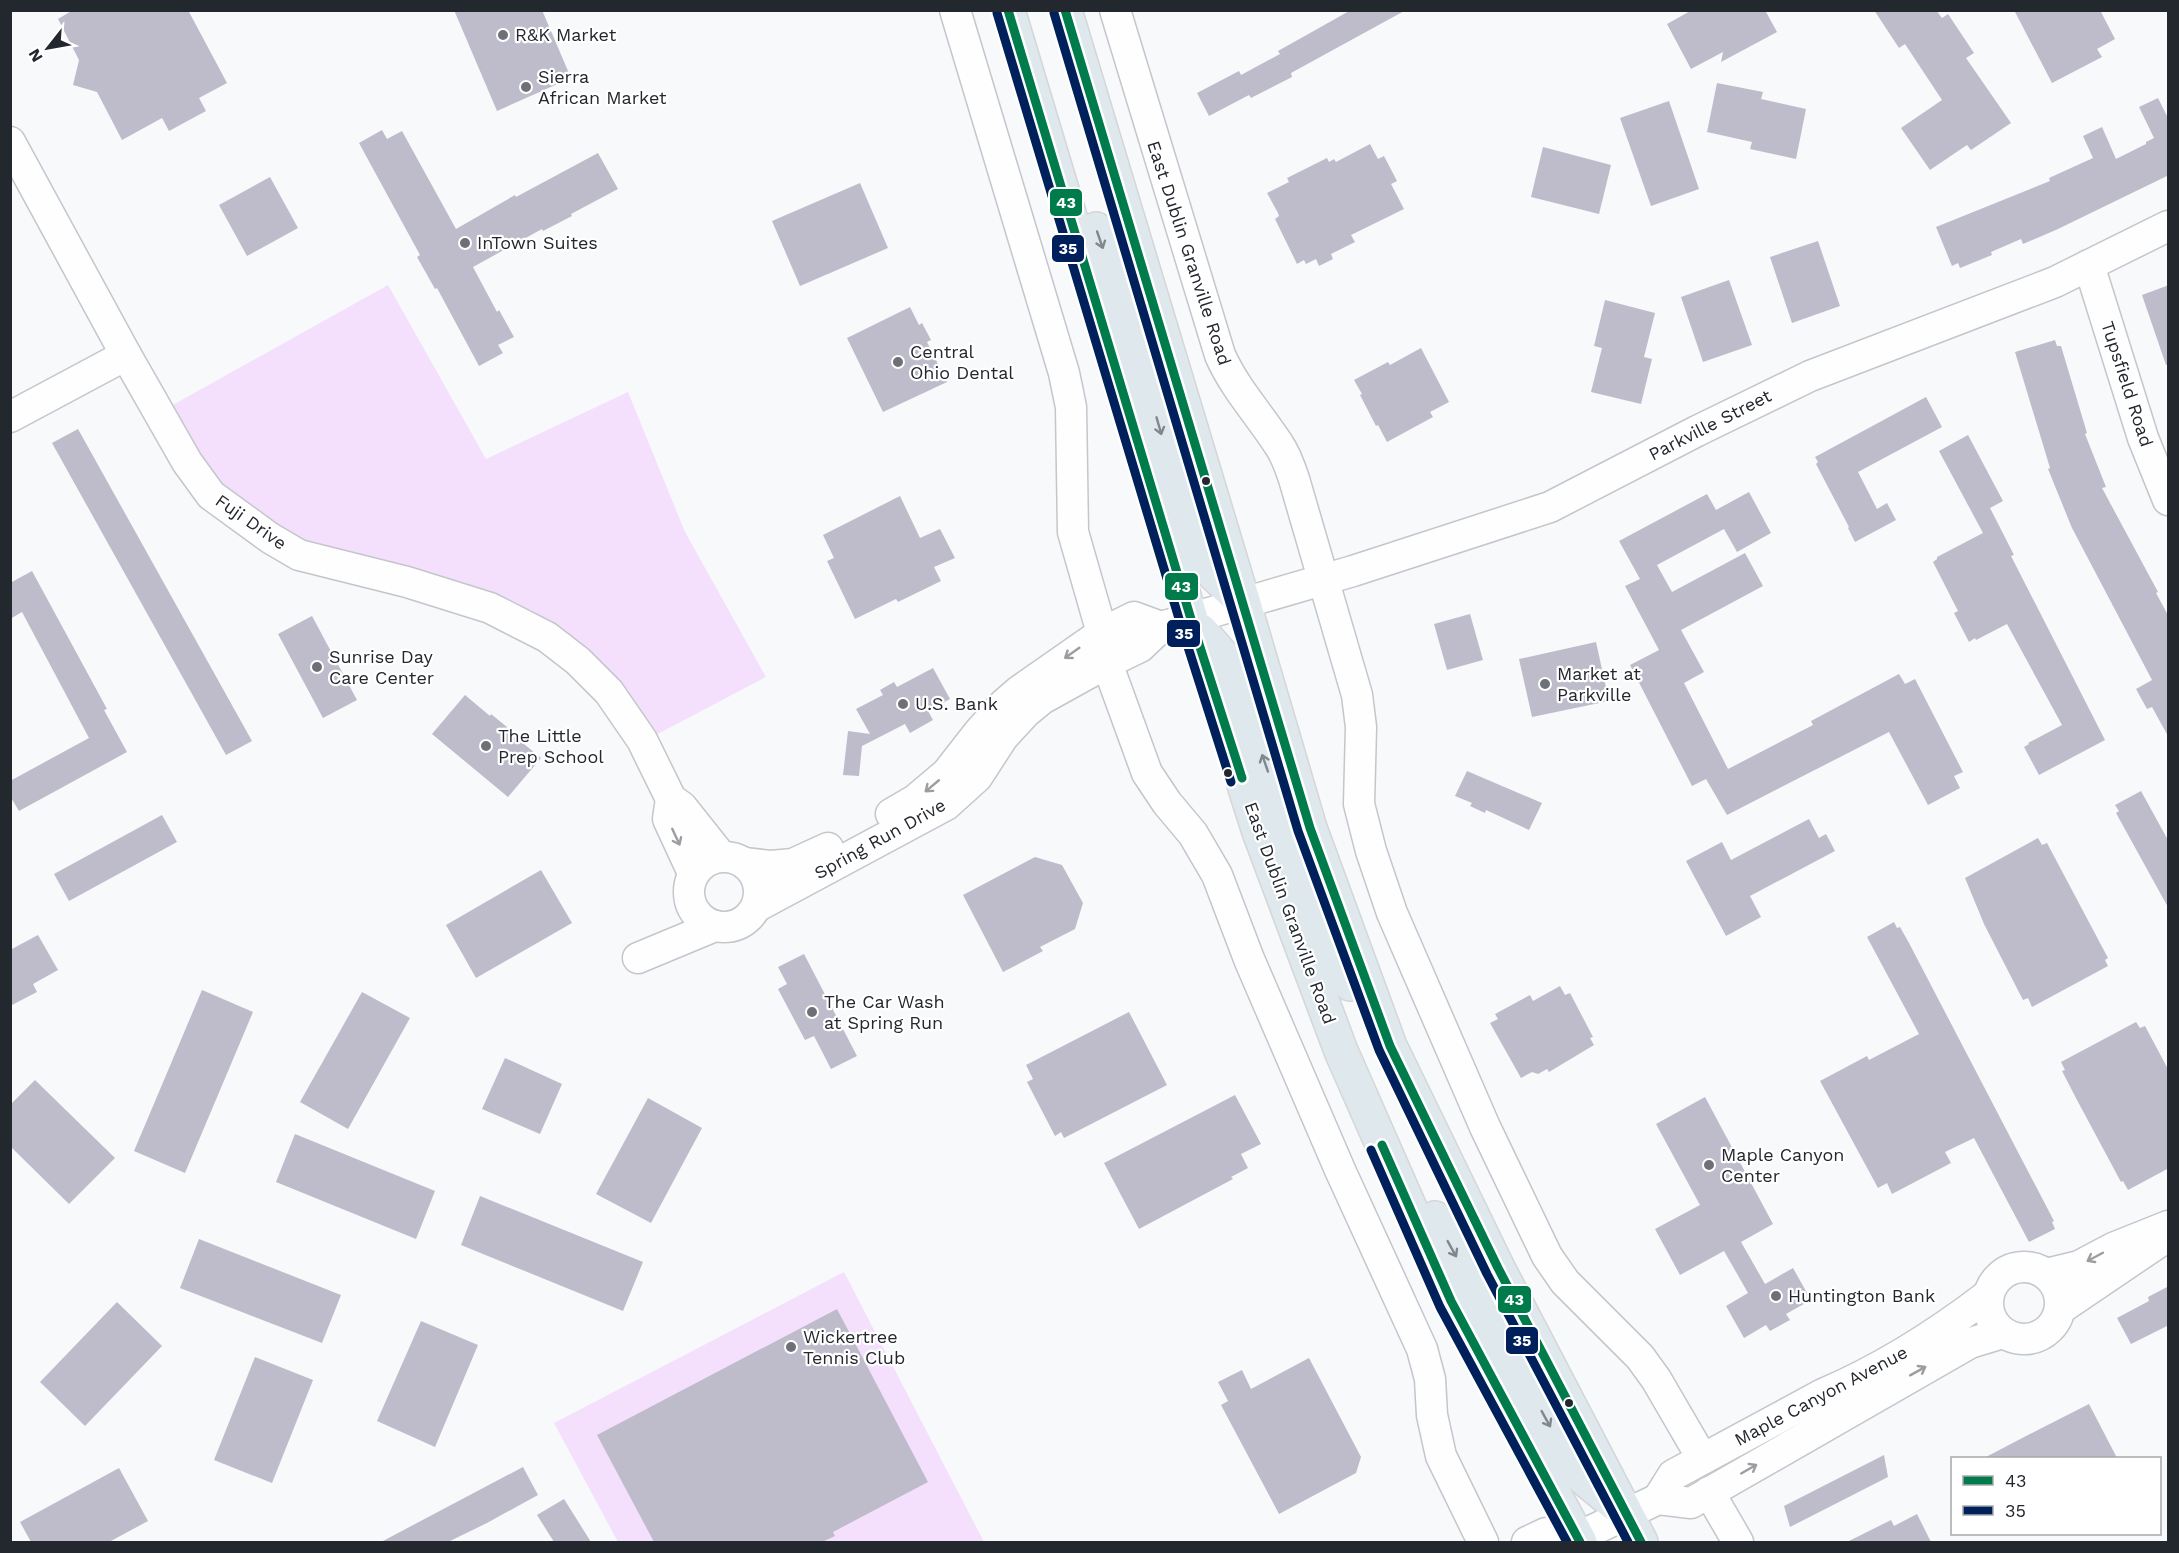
<svg xmlns="http://www.w3.org/2000/svg" width="2179" height="1553" font-family="'Work Sans',sans-serif">
	<style>
		.green { fill: #f4e0fd }
		.building { fill: #bebccb }
		.lines { fill: none; stroke-linecap: round; stroke-linejoin: round }
		.minor-casing { stroke: #c3c6cb; stroke-width: 33 }
		.major-casing { stroke: #d4d6d8; stroke-width: 36 }
		.minor { stroke: #fefefe; stroke-width: 30 }
		.major { stroke: #dee8ed; stroke-width: 33 }
		.bus-1-casing { stroke: #fff; stroke-width: 14 }
		.bus-2-casing { stroke: #fff; stroke-width: 14 }
		.bus-1 { stroke: #007b4b; stroke-width: 9 }
		.bus-2 { stroke: #00205b; stroke-width: 9 }
		.oneway { stroke: #80888e }
		.oneway2 { stroke: #9b9da0 }
		.poi-dot { fill: #6d7076; stroke: #fff; stroke-width: 2 }
		.bus-dot { fill: #23272e; stroke: #fff; stroke-width: 2 }
		.labels { text-anchor: middle; stroke-width: 4.5; stroke-linejoin: round; paint-order: stroke }
		.poi-label { font-size: 18px; fill: #23272e; stroke: #fff; text-anchor: start }
		.street-label { font-size: 18px; fill: #23272e; stroke: #fff }
		.line-badge { stroke: #fff; stroke-width: 2 }
		.badge-label { font-size: 16px; text-anchor: middle; font-weight: bold; fill: #fff }
	</style>
	<rect width="100%" height="100%" fill="#f7f9fb"/>
	<!-- green -->
	<g class="green">
		<polygon points="388,285 486,459 628,392 685,532 766,677 650,738 611,677 576,640 531,610 454,581 318,549 263,519 221,486 197,451 171,406"/>
		<polygon points="844,1272 984,1542 618,1542 554,1423"/>
	</g>
	<!-- building -->
	<g class="building">
		<polygon points="73,10 188,10 227,83 199,98 206,111 169,131 162,118 122,140 97,92 73,85 79,60 58,19"/>
		<polygon points="454,10 542,10 571,78 497,111"/>
		<polygon points="1351,10 1406,10 1291,73 1292,77 1251,98 1249,95 1209,116 1197,93 1239,71 1241,75 1280,54 1278,51"/>
		<polygon points="1692,10 1765,10 1777,32 1721,62 1723,52 1691,69 1667,24"/>
		<polygon points="1874,10 1936,10 1942,18 1948,14 1974,53 1966,58 2011,123 1971,150 1967,145 1930,170 1901,128 1942,100 1905,44 1899,48"/>
		<polygon points="2014,10 2100,10 2115,39 2097,49 2102,57 2052,83"/>
		<polygon points="1717,83 1763,92 1761,99 1806,109 1796,159 1750,149 1752,142 1707,132"/>
		<polygon points="2158,98 2169,120 2169,175 2058,229 2023,244 2021,239 1991,252 1992,255 1960,268 1958,263 1952,266 1936,227 2050,181 2049,178 2093,158 2083,136 2102,127 2116,159 2146,144 2146,142 2154,138 2139,107"/>
		<polygon points="1669,101 1699,189 1651,206 1620,118"/>
		<polygon points="382,130 387,139 402,131 456,229 515,195 516,197 598,153 618,189 571,214 572,216 543,231 542,229 473,267 497,312 499,310 514,337 498,345 503,353 479,366 437,288 435,289 417,257 420,255 359,143"/>
		<polygon points="1370,144 1378,159 1384,156 1397,181 1391,184 1404,209 1351,235 1355,242 1331,254 1333,259 1319,266 1316,259 1306,264 1304,260 1297,264 1275,219 1279,216 1278,213 1267,193 1289,182 1287,178 1327,158 1329,162 1334,159 1336,162"/>
		<polygon points="1543,147 1611,165 1599,214 1531,197"/>
		<polygon points="270,177 298,228 247,256 219,205"/>
		<polygon points="860,183 888,248 800,286 772,221"/>
		<polygon points="1818,241 1840,306 1792,323 1770,257"/>
		<polygon points="1729,280 1752,345 1703,362 1681,297"/>
		<polygon points="2169,285 2169,364 2166,365 2142,295"/>
		<polygon points="1605,300 1655,313 1644,357 1652,359 1641,404 1591,392 1602,348 1594,346"/>
		<polygon points="910,307 919,325 922,323 931,340 927,342 947,382 883,412 847,338"/>
		<polygon points="2055,340 2057,346 2061,346 2087,433 2085,434 2106,487 2102,488 2158,592 2156,593 2169,617 2169,738 2152,707 2147,709 2136,689 2152,680 2072,528 2048,469 2050,468 2015,352"/>
		<polygon points="1421,348 1449,402 1430,412 1433,417 1387,442 1378,425 1376,426 1360,395 1362,394 1354,380 1388,362 1390,365"/>
		<polygon points="1926,397 1942,427 1858,472 1877,509 1887,503 1896,520 1855,542 1848,528 1849,527 1816,464 1818,462 1815,457"/>
		<polygon points="78,429 252,741 226,755 52,443"/>
		<polygon points="1968,435 2003,501 1990,508 2014,555 2011,556 2105,740 2039,775 2024,747 2029,744 2028,743 2062,725 2007,624 1976,640 1975,638 1969,642 1954,613 1958,611 1933,562 1937,559 1937,557 1983,533 1939,451"/>
		<polygon points="1749,492 1771,533 1737,552 1724,529 1657,565 1672,592 1745,553 1763,586 1681,630 1704,672 1684,683 1728,769 1813,725 1811,721 1899,674 1905,684 1915,679 1963,772 1954,776 1960,788 1928,805 1889,732 1727,815 1706,779 1692,786 1630,665 1659,650 1625,586 1640,579 1619,541 1707,494 1716,510"/>
		<polygon points="900,496 920,538 940,529 955,558 934,567 941,581 898,602 896,599 855,619 827,561 834,558 823,535"/>
		<polygon points="32,571 107,709 104,710 127,752 19,811 10,796 10,781 89,738 22,612 10,619 10,583"/>
		<polygon points="1470,614 1483,660 1447,670 1434,624"/>
		<polygon points="312,616 357,700 323,718 278,634"/>
		<polygon points="1596,642 1609,701 1532,717 1519,659"/>
		<polygon points="933,668 950,699 928,711 933,720 910,733 905,724 862,746 859,776 843,775 848,731 870,734 856,709 883,695 880,690 894,682 897,687"/>
		<polygon points="465,695 490,716 491,714 507,727 506,729 541,758 508,797 432,734"/>
		<polygon points="1467,771 1542,803 1529,830 1486,810 1485,813 1470,806 1472,803 1455,796"/>
		<polygon points="2141,791 2169,842 2169,909 2116,813 2119,811 2115,805"/>
		<polygon points="162,815 177,842 69,901 54,874"/>
		<polygon points="1809,819 1819,838 1826,834 1835,851 1750,896 1761,917 1726,936 1686,861 1722,842 1731,860"/>
		<polygon points="2038,838 2042,845 2047,843 2108,958 2105,960 2108,966 2032,1007 2028,998 2023,1000 1984,924 1965,878"/>
		<polygon points="1035,857 1062,865 1083,903 1075,929 1040,947 1043,951 1003,972 963,895"/>
		<polygon points="541,870 572,923 476,978 446,925"/>
		<polygon points="1894,922 1897,928 1900,927 1909,943 2054,1221 2052,1222 2055,1229 2029,1242 1974,1138 1945,1152 1951,1163 1892,1194 1887,1183 1878,1188 1820,1081 1867,1056 1869,1060 1919,1034 1867,937"/>
		<polygon points="38,935 58,970 33,984 37,992 10,1006 10,950"/>
		<polygon points="804,954 857,1056 831,1069 814,1036 805,1040 778,989 787,984 778,967"/>
		<polygon points="1560,986 1565,995 1570,993 1593,1037 1590,1038 1594,1045 1549,1072 1547,1069 1538,1074 1532,1072 1521,1078 1490,1023 1498,1019 1495,1014 1530,995 1533,1001"/>
		<polygon points="202,990 253,1012 185,1173 134,1151"/>
		<polygon points="362,992 410,1018 348,1129 300,1102"/>
		<polygon points="1129,1012 1167,1085 1064,1138 1061,1132 1055,1136 1027,1082 1033,1079 1026,1065"/>
		<polygon points="2136,1022 2140,1028 2145,1026 2169,1071 2169,1168 2128,1190 2123,1181 2121,1182 2077,1100 2062,1071 2065,1070 2061,1062"/>
		<polygon points="505,1058 562,1084 540,1134 482,1109"/>
		<polygon points="35,1080 115,1158 69,1204 10,1146 10,1105"/>
		<polygon points="1235,1095 1261,1144 1241,1154 1248,1168 1231,1177 1233,1179 1139,1229 1104,1163"/>
		<polygon points="1705,1097 1773,1224 1741,1242 1765,1284 1793,1268 1811,1300 1786,1314 1790,1320 1770,1331 1766,1325 1744,1338 1726,1306 1748,1293 1724,1251 1680,1275 1655,1229 1700,1205 1656,1124"/>
		<polygon points="648,1098 702,1128 651,1223 596,1194"/>
		<polygon points="295,1134 435,1191 416,1239 276,1182"/>
		<polygon points="480,1196 643,1262 623,1311 461,1245"/>
		<polygon points="199,1239 341,1295 322,1343 180,1288"/>
		<polygon points="2169,1286 2169,1325 2131,1344 2117,1318 2149,1301 2148,1297"/>
		<polygon points="117,1302 162,1346 85,1426 40,1382"/>
		<polygon points="837,1309 928,1482 833,1532 835,1536 822,1542 654,1542 597,1435"/>
		<polygon points="421,1321 478,1345 435,1447 377,1421"/>
		<polygon points="255,1357 313,1380 272,1483 214,1460"/>
		<polygon points="1309,1358 1361,1457 1356,1473 1279,1514 1221,1405 1228,1401 1218,1382 1242,1370 1251,1389"/>
		<polygon points="2089,1404 2117,1458 1984,1458 2028,1435"/>
		<polygon points="1884,1455 1888,1477 1790,1527 1784,1506"/>
		<polygon points="523,1467 538,1495 487,1523 448,1542 381,1542"/>
		<polygon points="119,1468 148,1521 109,1542 31,1542 20,1522"/>
		<polygon points="564,1499 591,1542 554,1542 537,1515"/>
		<polygon points="1917,1514 1931,1542 1847,1542 1891,1520 1894,1526"/>
	</g>
	<g class="lines">
		<!-- minor casing -->
		<g class="minor-casing">
			<g id="minor">
				<polyline points="955,10 1064,373 1071,407 1073,532 1102,633"/>
				<path d="M1115 10 1220 355C1235 389 1259 414 1279 445 1286 455 1290 467 1294 479L1357 695 1361 727 1359 804 1371 851 1392 913 1485 1127 1547 1256 1565 1282 1640 1357 1656 1379 1702 1458"/>
				<polyline points="10,142 126,355 187,462 211,495 270,538 299,555 407,582 490,608 547,637 578,661 609,692 642,740 671,799 682,807 721,856"/>
				<polyline points="2089,265 2143,438 2168,500"/>
				<polyline points="10,417 126,355"/>
				<polyline points="1107,663 1147,773 1167,803 1193,834 1217,875 1249,959 1340,1170 1422,1349 1430,1379 1432,1415 1441,1456 1483,1542"/>
				<polyline points="671,799 668,819 693,873"/>
				<polyline points="891,814 915,800 947,773 979,732 1004,704 1019,691 1102,633 1134,617 1161,627"/>
				<circle cx="724" cy="892" r="35"/>
				<polyline points="744,863 771,866 793,864 828,848"/>
				<polyline points="756,907 946,805 977,777 1003,737 1025,713 1042,699 1107,663 1140,647 1161,627 1353,571 1550,507 1697,431 1810,376 2055,282 2168,226"/>
				<polyline points="638,958 715,926"/>
				<circle cx="2024" cy="1303" r="36"/>
				<polyline points="2046,1274 2079,1266 2113,1248 2168,1226"/>
				<polyline points="2060,1309 2159,1242"/>
				<polyline points="1709,1492 1738,1542"/>
				<path d="M1658 1499 1673 1475 1823 1394C1882 1369 1937 1334 1988 1295"/>
				<polyline points="1527,1542 1546,1533 1567,1542"/>
				<polyline points="1568,1542 1658,1499 1691,1503 1970,1343 2003,1333"/>
			</g>
		</g>
		<!-- major casing -->
		<g class="major-casing">
			<g id="major">
				<polyline points="1008,10 1191,619 1259,832 1341,1051 1451,1301 1580,1542"/>
				<polyline points="1065,10 1244,604 1310,828 1390,1046 1498,1268 1641,1542"/>
				<polyline points="1096,229 1126,316 1197,558 1243,602"/>
				<polyline points="1201,631 1233,668 1325,939 1350,984"/>
				<polyline points="1435,1218 1575,1471 1615,1504"/>
			</g>
		</g>
		<!-- minor -->
		<use href="#minor" class="minor"/>
		<!-- major -->
		<use href="#major" class="major"/>
		<!-- bus-1 casing -->
		<g class="bus-1-casing">
			<g id="bus-1">
				<polyline points="1008,10 1191,619 1242,778"/>
				<polyline points="1065,10 1310,828 1390,1046 1498,1268 1641,1542"/>
				<polyline points="1382,1145 1451,1301 1580,1542"/>
			</g>
		</g>
		<!-- bus-2 casing -->
		<g class="bus-2-casing">
			<g id="bus-2">
				<polyline points="997,13 1180,622 1231,782"/>
				<polyline points="1054,13 1298,831 1379,1050 1487,1274 1628,1542"/>
				<polyline points="1371,1150 1440,1307 1567,1542"/>
			</g>
		</g>
		<!-- bus-1 -->
		<use href="#bus-1" class="bus-1"/>
		<!-- bus-2 -->
		<use href="#bus-2" class="bus-2"/>
	</g>
	<!-- one-way arrows -->
	<defs><path id="oneway-shaft" d="M-6 0H5M1.5-3L5.5 0L1.5 3" fill="none" stroke-width="1.6" stroke-linecap="round" stroke-linejoin="round" transform="scale(1.5)"/></defs>
	<g class="oneway">
		<use href="#oneway-shaft" transform="translate(1100 240) rotate(71)"/>
		<use href="#oneway-shaft" transform="translate(1159 426) rotate(74)"/>
		<use href="#oneway-shaft" transform="translate(1265 763) rotate(-109)"/>
		<use href="#oneway-shaft" transform="translate(1452 1249) rotate(61)"/>
		<use href="#oneway-shaft" transform="translate(1546 1419) rotate(61)"/>
	</g>
	<g class="oneway2">
		<use href="#oneway-shaft" transform="translate(1072 653) rotate(145)"/>
		<use href="#oneway-shaft" transform="translate(932 786) rotate(140)"/>
		<use href="#oneway-shaft" transform="translate(676 837) rotate(65)"/>
		<use href="#oneway-shaft" transform="translate(2095 1257) rotate(152)"/>
		<use href="#oneway-shaft" transform="translate(1918 1371) rotate(-29)"/>
		<use href="#oneway-shaft" transform="translate(1749 1469) rotate(-30)"/>
	</g>
	<!-- markers -->
	<g class="poi-dot">
		<circle cx="503" cy="35" r="6"/>
		<circle cx="526" cy="87" r="6"/>
		<circle cx="465" cy="243" r="6"/>
		<circle cx="898" cy="362" r="6"/>
		<circle cx="317" cy="667" r="6"/>
		<circle cx="1545" cy="684" r="6"/>
		<circle cx="903" cy="704" r="6"/>
		<circle cx="486" cy="746" r="6"/>
		<circle cx="812" cy="1012" r="6"/>
		<circle cx="1709" cy="1165" r="6"/>
		<circle cx="1776" cy="1296" r="6"/>
		<circle cx="791" cy="1347" r="6"/>
	</g>
	<g class="bus-dot">
		<circle cx="1206" cy="481" r="5"/>
		<circle cx="1228" cy="773" r="5"/>
		<circle cx="1569" cy="1403" r="5"/>
	</g>
	<g class="labels">
		<!-- poi labels -->
		<g class="poi-label">
			<text x="515" y="41">R&amp;K Market</text>
			<text x="538" y="83">Sierra<tspan x="538" dy="21">African Market</tspan></text>
			<text x="477" y="249">InTown Suites</text>
			<text x="910" y="358">Central<tspan x="910" dy="21">Ohio Dental</tspan></text>
			<text x="329" y="663">Sunrise Day<tspan x="329" dy="21">Care Center</tspan></text>
			<text x="1557" y="680">Market at<tspan x="1557" dy="21">Parkville</tspan></text>
			<text x="915" y="710">U.S. Bank</text>
			<text x="498" y="742">The Little<tspan x="498" dy="21">Prep School</tspan></text>
			<text x="824" y="1008">The Car Wash<tspan x="824" dy="21">at Spring Run</tspan></text>
			<text x="1721" y="1161">Maple Canyon<tspan x="1721" dy="21">Center</tspan></text>
			<text x="1788" y="1302">Huntington Bank</text>
			<text x="803" y="1343">Wickertree<tspan x="803" dy="21">Tennis Club</tspan></text>
		</g>
		<!-- street labels -->
		<g class="street-label">
			<text transform="translate(1189 253) rotate(72)" y="6">East Dublin Granville Road</text>
			<text transform="translate(2127 384) rotate(72)" y="6">Tupsfield Road</text>
			<text transform="translate(1710 425) rotate(-27)" y="6">Parkville Street</text>
			<text transform="translate(251 522) rotate(35)" y="6">Fuji Drive</text>
			<text transform="translate(880 839) rotate(-29)" y="6">Spring Run Drive</text>
			<text transform="translate(1290 913) rotate(70)" y="6">East Dublin Granville Road</text>
			<text transform="translate(1821 1396) rotate(-28)" y="6">Maple Canyon Avenue</text>
		</g>
	</g>
	<g class="line-badge">
		<rect x="1049" y="188" width="34" height="29" rx="6" fill="#007b4b"/>
		<rect x="1051" y="234" width="34" height="29" rx="6" fill="#00205b"/>
		<rect x="1164" y="572" width="35" height="29" rx="6" fill="#007b4b"/>
		<rect x="1166" y="619" width="35" height="29" rx="6" fill="#00205b"/>
		<rect x="1497" y="1285" width="35" height="29" rx="6" fill="#007b4b"/>
		<rect x="1505" y="1326" width="34" height="29" rx="6" fill="#00205b"/>
	</g>
	<g class="badge-label">
		<text x="1066" y="208">43</text>
		<text x="1068" y="254">35</text>
		<text x="1181" y="592">43</text>
		<text x="1184" y="639">35</text>
		<text x="1514" y="1305">43</text>
		<text x="1522" y="1346">35</text>
	</g>
	<!-- border -->
	<rect width="2179" height="1553" fill="none" stroke="#23272e" stroke-width="24"/>
	<!-- legend -->
	<rect x="1951" y="1457" width="210" height="78" fill="#ffffff" stroke="#a7a9ab" stroke-width="1.5"/>
	<rect x="1963" y="1476" width="30" height="9" fill="#007b4b" stroke="#a7a9ab" stroke-width="1.5"/>
	<text x="2005" y="1487" font-size="18" fill="#23272e">43</text>
	<rect x="1963" y="1506" width="30" height="9" fill="#00205b" stroke="#a7a9ab" stroke-width="1.5"/>
	<text x="2005" y="1517" font-size="18" fill="#23272e">35</text>
	<!-- north arrow -->
	<g transform="translate(48 48) rotate(239)" stroke="#ffffff" stroke-width="4.5" paint-order="stroke">
	<path d="M0-4.5L10 22L0 15L-10 22Z" fill="#23272e"/>
	<text y="-9" font-size="16" font-weight="bold" text-anchor="middle" fill="#23272e">N</text>
	</g>
</svg>
